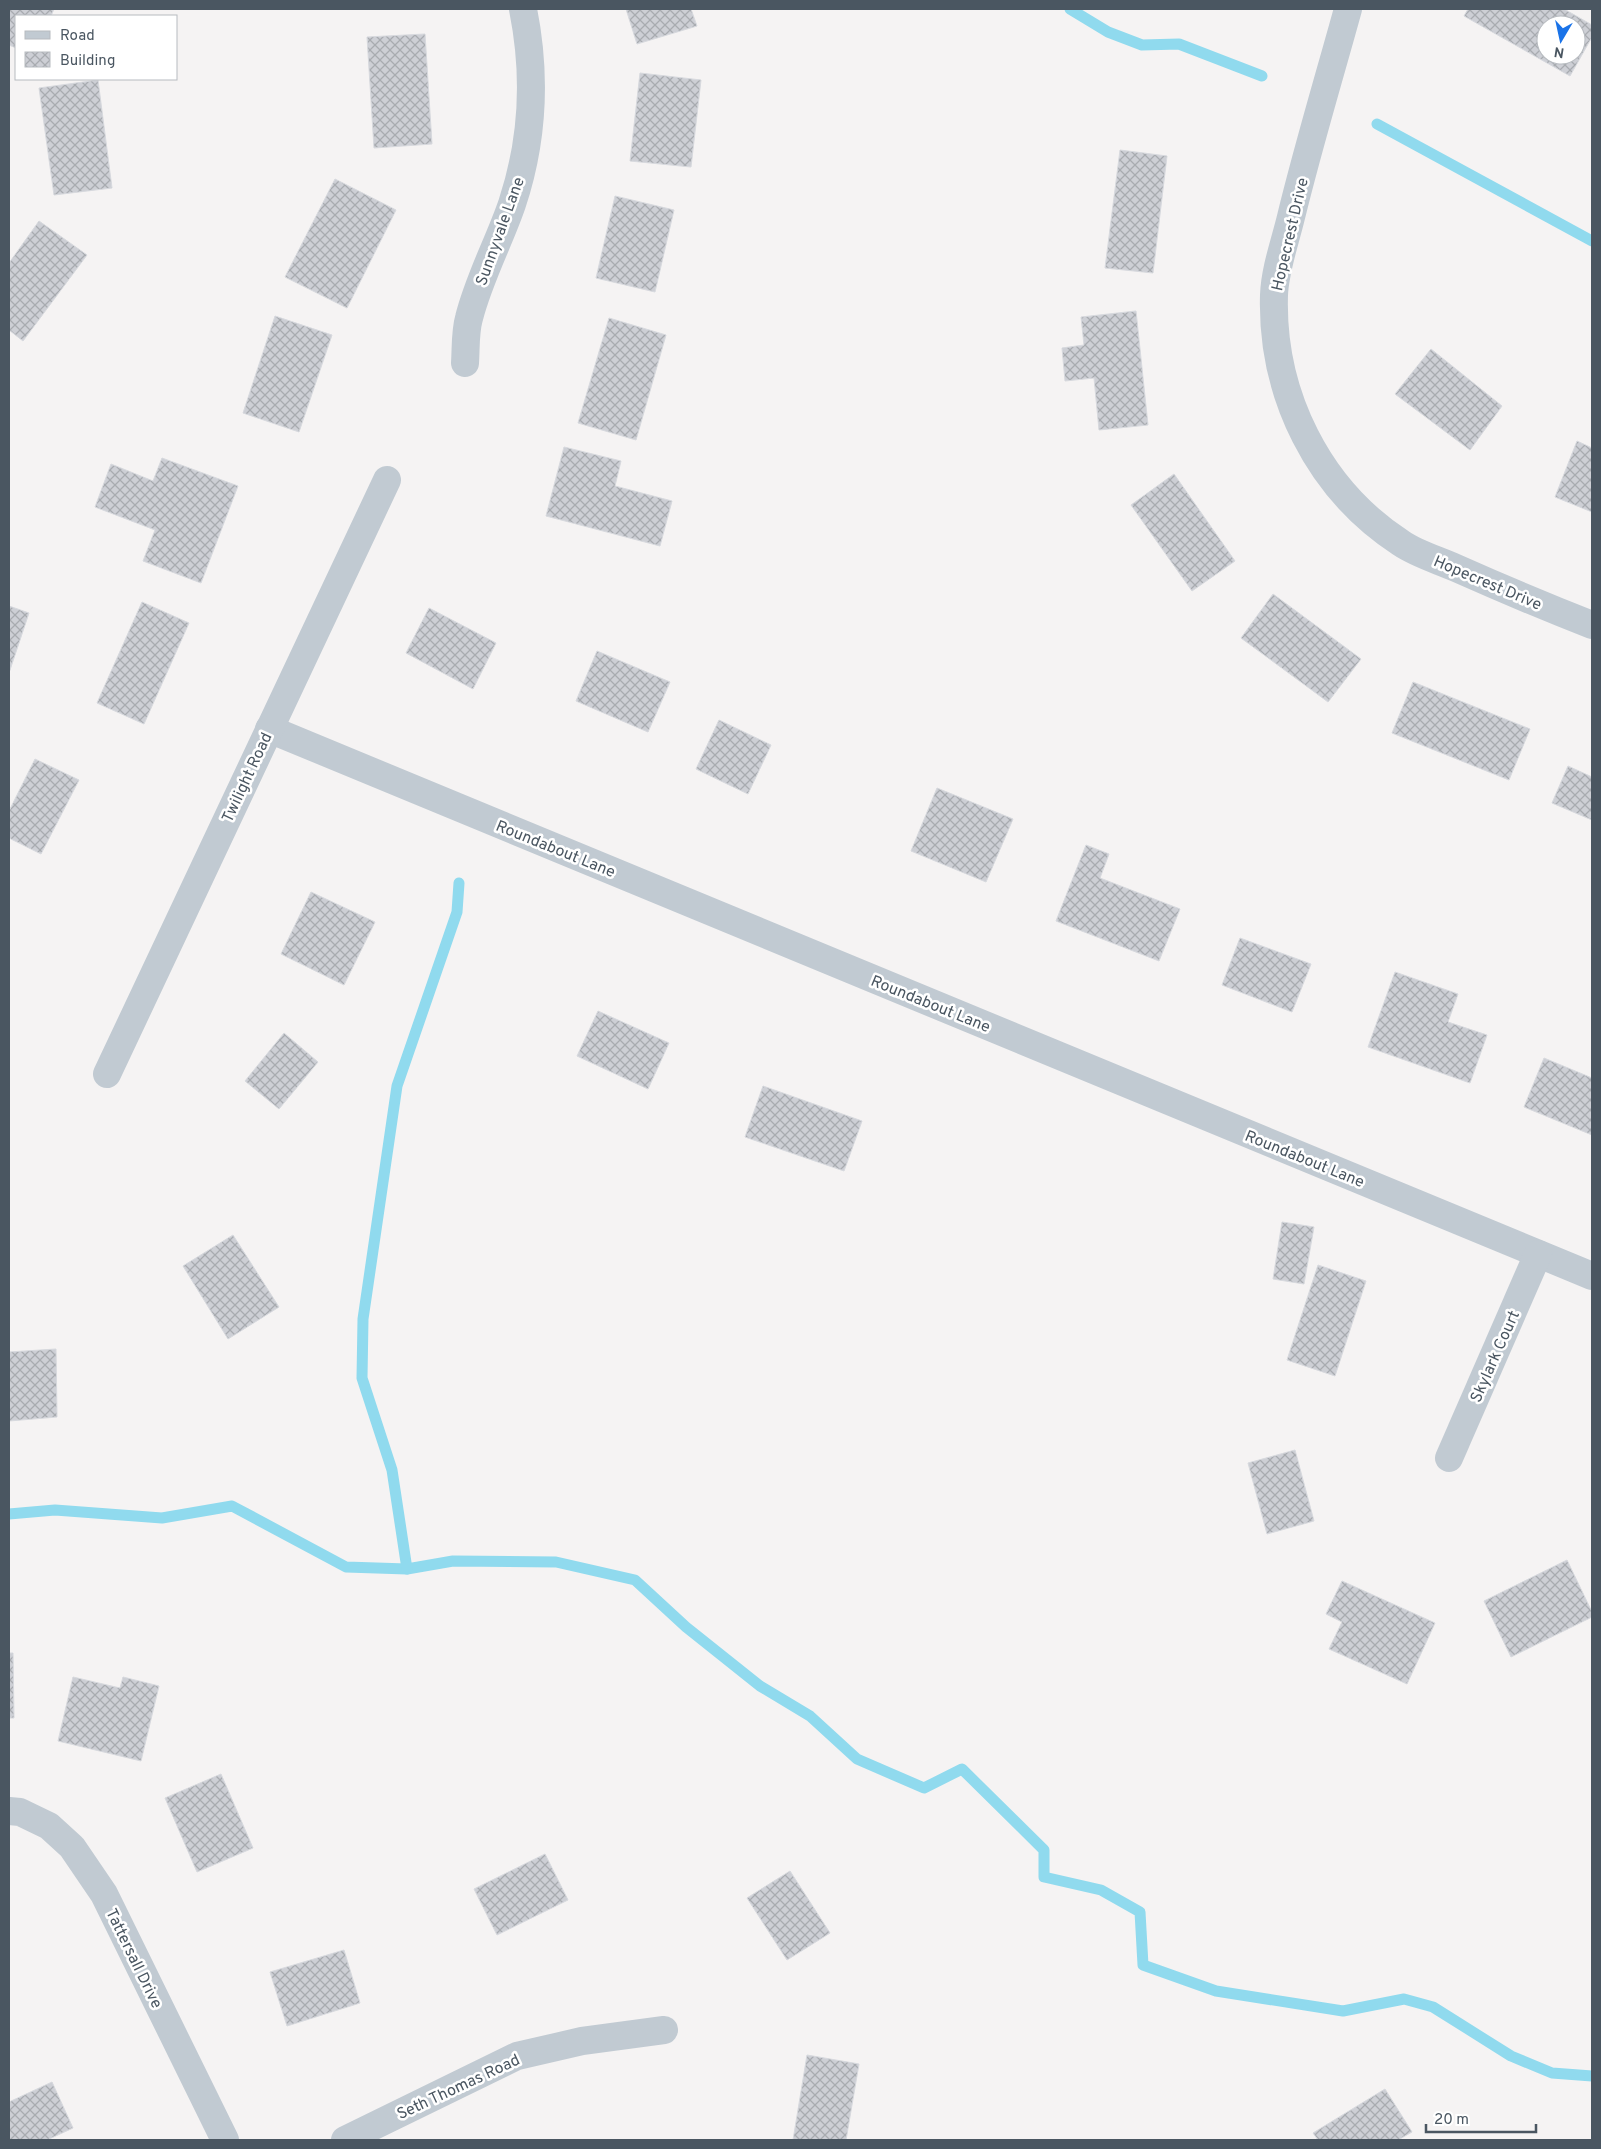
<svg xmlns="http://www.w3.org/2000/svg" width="1601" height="2149" font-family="Overpass,sans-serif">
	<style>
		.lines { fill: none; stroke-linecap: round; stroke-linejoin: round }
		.stream { stroke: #90daee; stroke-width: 11 }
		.building { fill: url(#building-cross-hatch); stroke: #d7d9de; fill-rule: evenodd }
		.street { stroke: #c1cad2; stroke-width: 28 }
		.labels { text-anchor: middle; stroke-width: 5; stroke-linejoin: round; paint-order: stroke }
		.street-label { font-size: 16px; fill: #4a5661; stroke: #fff }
	</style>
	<defs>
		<pattern id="building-cross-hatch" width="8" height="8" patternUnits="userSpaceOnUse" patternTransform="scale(1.25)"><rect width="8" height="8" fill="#cdcfd5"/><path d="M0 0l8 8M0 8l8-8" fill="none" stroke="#a8abb0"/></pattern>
	</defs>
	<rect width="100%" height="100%" fill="#f5f3f3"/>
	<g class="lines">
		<!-- stream -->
		<g class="stream">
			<polyline points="1070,9 1108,32 1142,45 1179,44 1262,76"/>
			<polyline points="1377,124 1592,241"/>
			<polyline points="9,1514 55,1510 162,1518 232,1506 346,1567 407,1569 453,1561 556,1562 635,1580 686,1627 760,1686 810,1716 857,1759 924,1788 962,1769 1044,1850 1044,1877 1101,1890 1140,1912 1143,1965 1216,1991 1343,2011 1404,1999 1433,2007 1511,2056 1552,2073 1592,2076"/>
			<polyline points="407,1569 392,1470 362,1378 363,1319 397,1086 457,912 459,883"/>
		</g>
	</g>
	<!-- building -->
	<g class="building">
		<polygon points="9,9 54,9 51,16 16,16 16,48 9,45"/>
		<polygon points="626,9 691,9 697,26 637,44"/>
		<path d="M1468 9H1564L1592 25V37L1570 76 1464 16ZM1546 25H1576V55H1546Z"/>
		<polygon points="425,34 432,144 374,148 367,37"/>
		<polygon points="640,73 701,80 691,167 630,161"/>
		<polygon points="98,80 112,188 54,195 39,88"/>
		<polygon points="1120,150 1167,156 1153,273 1105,268"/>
		<polygon points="335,179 396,210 347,308 285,277"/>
		<polygon points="615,196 674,210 655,292 596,278"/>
		<polygon points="39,221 87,255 23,341 9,330 9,263"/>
		<polygon points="1136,311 1148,425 1099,430 1094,378 1065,381 1062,348 1084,345 1081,317"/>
		<polygon points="275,316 332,335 299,432 243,413"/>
		<polygon points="609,318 666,335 636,440 578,423"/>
		<polygon points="1431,349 1502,406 1470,450 1395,394"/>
		<polygon points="1577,441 1592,448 1592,512 1555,497"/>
		<polygon points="564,447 621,461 615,486 672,501 660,546 546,516"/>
		<polygon points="162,458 238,486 201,583 143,561 155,530 95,507 111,464 153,481"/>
		<polygon points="1174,474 1235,561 1192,591 1131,505"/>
		<polygon points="1273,594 1361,659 1328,702 1241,638"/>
		<polygon points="142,602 189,623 144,724 97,703"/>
		<polygon points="9,606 29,613 9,673"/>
		<polygon points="429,608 496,643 473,689 406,653"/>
		<polygon points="597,651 670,682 648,732 576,701"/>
		<polygon points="1413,682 1530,729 1509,780 1392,733"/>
		<polygon points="719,720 771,745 748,794 696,769"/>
		<polygon points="35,759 79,780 41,854 9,838 9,811"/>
		<polygon points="1568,766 1592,777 1592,820 1552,803"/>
		<polygon points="937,788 1013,819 986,882 911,851"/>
		<polygon points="1086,845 1109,854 1100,878 1180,909 1159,961 1056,921"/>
		<polygon points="311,892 375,922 344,985 281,954"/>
		<polygon points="1240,938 1311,964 1292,1012 1222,985"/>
		<polygon points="1395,972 1458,994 1448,1022 1487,1035 1470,1083 1368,1047"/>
		<polygon points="598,1011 669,1043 648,1089 577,1056"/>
		<polygon points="284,1033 318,1062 279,1109 245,1081"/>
		<polygon points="1544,1058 1592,1078 1592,1135 1524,1107"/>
		<polygon points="763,1086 862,1121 844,1171 745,1137"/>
		<polygon points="1282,1222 1314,1227 1304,1284 1273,1279"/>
		<polygon points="233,1235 279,1307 228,1339 183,1266"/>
		<polygon points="1318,1265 1366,1281 1335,1376 1287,1360"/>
		<polygon points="56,1349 57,1417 9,1421 9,1352"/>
		<polygon points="1295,1450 1314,1521 1267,1534 1248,1463"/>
		<polygon points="1567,1560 1592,1612 1592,1617 1511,1657 1484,1601"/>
		<polygon points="1342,1581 1435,1623 1407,1684 1329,1649 1342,1622 1326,1614"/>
		<polygon points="9,1653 13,1653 14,1718 9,1718"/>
		<polygon points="73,1677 120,1688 123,1677 159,1686 141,1761 58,1741"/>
		<polygon points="221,1774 253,1848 197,1872 165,1798"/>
		<polygon points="545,1854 568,1900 497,1935 474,1889"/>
		<polygon points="790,1871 830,1933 787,1960 747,1898"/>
		<polygon points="344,1950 360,2003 287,2026 270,1972"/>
		<polygon points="807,2055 859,2064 846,2140 793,2140"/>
		<polygon points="52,2082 73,2128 47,2140 9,2140 9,2102"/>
		<polygon points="1385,2089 1412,2132 1398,2140 1318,2140 1313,2133"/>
	</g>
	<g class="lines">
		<!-- street -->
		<g class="street">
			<path d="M1348 9C1329 78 1308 147 1291 217 1285 242 1275 269 1274 295 1271 394 1318 489 1401 543 1417 554 1438 560 1456 568 1501 588 1546 607 1592 625"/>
			<path d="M465 363C466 348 465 332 469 318 479 278 499 242 512 204 533 141 536 74 523 9"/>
			<polyline points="269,729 1592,1276"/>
			<polyline points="107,1074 387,480"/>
			<polyline points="1449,1458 1538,1254"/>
			<polyline points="9,1811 20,1812 49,1826 72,1847 104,1894 225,2140"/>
			<polyline points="345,2140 517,2056 582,2041 664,2030"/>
		</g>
	</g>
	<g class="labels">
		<!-- street labels -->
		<g class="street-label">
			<text transform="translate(499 231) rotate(-70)" y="6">Sunnyvale Lane</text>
			<text transform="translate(1289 234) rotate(-77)" y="6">Hopecrest Drive</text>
			<text transform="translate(1488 582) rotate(23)" y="6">Hopecrest Drive</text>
			<text transform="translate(246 777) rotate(-65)" y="6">Twilight Road</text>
			<text transform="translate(556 848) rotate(22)" y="6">Roundabout Lane</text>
			<text transform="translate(931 1003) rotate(22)" y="6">Roundabout Lane</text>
			<text transform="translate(1305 1158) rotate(22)" y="6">Roundabout Lane</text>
			<text transform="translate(1494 1356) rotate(-66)" y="6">Skylark Court</text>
			<text transform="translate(135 1958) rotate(64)" y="6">Tattersall Drive</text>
			<text transform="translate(458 2086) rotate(-25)" y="6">Seth Thomas Road</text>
		</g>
	</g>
	<!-- border -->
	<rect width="1601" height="2149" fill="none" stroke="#4a5661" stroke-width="20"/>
	<!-- legend -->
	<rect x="15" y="15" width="162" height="65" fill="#ffffff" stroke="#b7bbc0"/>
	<rect x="25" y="31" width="25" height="8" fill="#c1cad2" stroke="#b7bbc0"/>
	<text x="60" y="40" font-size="15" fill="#4a5661">Road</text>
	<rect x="25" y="52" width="25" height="15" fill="url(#building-cross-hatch)" stroke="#b7bbc0"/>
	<text x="60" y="65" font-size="15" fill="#4a5661">Building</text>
	<!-- north arrow -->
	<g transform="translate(1561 40) rotate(189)"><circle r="24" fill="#ffffff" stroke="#b7bbc0"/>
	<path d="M0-4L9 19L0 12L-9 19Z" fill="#1a73e8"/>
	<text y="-8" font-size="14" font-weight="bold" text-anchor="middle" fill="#4a5661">N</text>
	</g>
	<!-- scale -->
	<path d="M1426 2124v8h110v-8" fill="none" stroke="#4a5661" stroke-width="2.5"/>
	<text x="1434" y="2124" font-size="15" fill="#4a5661" stroke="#ffffff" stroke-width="4" paint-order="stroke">20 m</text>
</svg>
